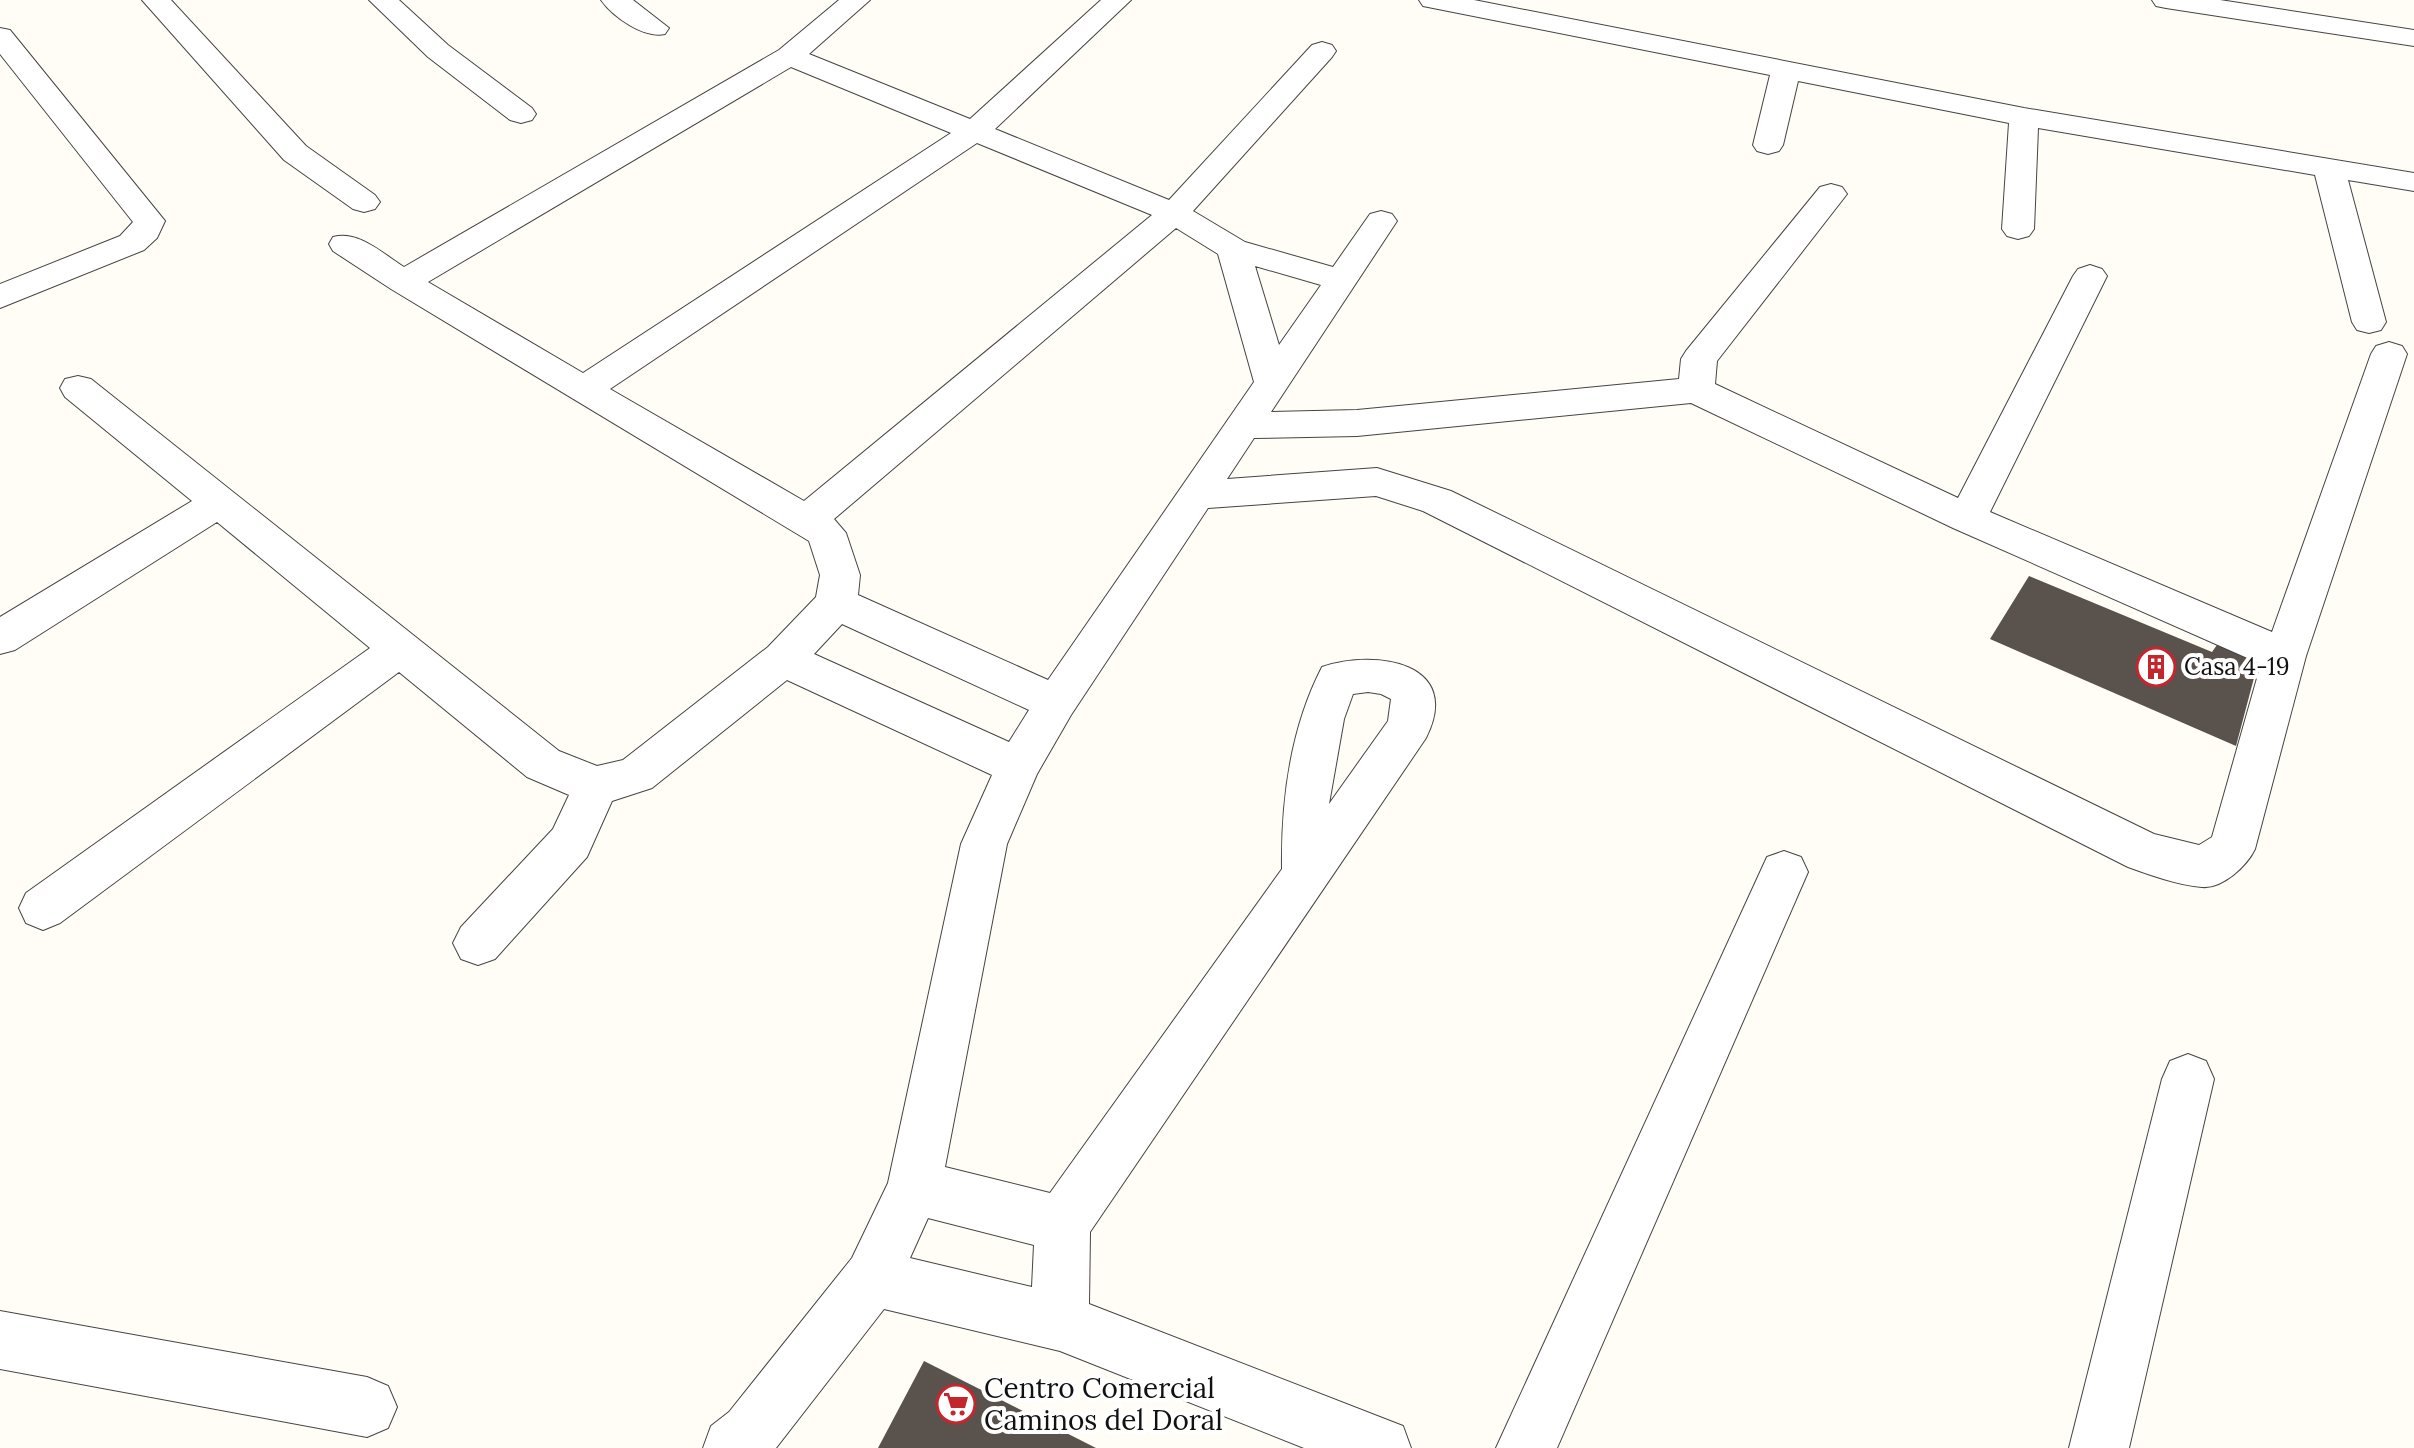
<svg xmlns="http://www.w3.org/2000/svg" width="2414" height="1448" font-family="Lora,serif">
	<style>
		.building { fill: #5a524d }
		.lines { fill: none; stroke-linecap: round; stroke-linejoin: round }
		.minor-casing { stroke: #444; stroke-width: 2 }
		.minor { fill: #fff; fill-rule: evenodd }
		.labels { text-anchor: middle; stroke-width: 8; stroke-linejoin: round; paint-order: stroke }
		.poi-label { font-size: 24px; fill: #111; stroke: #fff; text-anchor: start }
		.near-poi-label { font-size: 28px; fill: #111; stroke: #fff; text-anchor: start }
	</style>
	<rect width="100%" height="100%" fill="#fffdf5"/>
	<!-- building -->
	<g class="building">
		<polygon points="2029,576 2212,652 2219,642 2259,659 2236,746 1990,639"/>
		<polygon points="924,1361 1096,1448 878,1448"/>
	</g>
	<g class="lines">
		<!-- minor casing -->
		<g class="minor-casing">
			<g id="minor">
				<polygon points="142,0 171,0 306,146 375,195 380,202 375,209 364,212 353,209 284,160"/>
				<polygon points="369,0 399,0 448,45 532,108 536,114 532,120 521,123 510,120 428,57"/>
				<path d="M601 0H633L669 28 665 34C644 39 613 17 601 0Z"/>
				<path d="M839 0H870L809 54 970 119 1101 0H1131L995 129 1169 200 1312 45 1322 42 1332 45 1336 51 1332 57 1193 211 1245 242 1333 267 1370 214 1381 211 1392 214 1397 221 1271 412 1357 410 1679 379 1681 359 1686 351 1820 187 1831 184 1842 187 1847 194 1717 361 1715 384 1958 498 2073 276 2078 269 2090 265 2102 269 2107 276 1990 512 2272 632 2371 354 2376 346 2389 342 2402 346 2407 354 2306 656 2255 849C2247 866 2222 889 2202 887 2178 885 2150 875 2128 867L1423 511 1376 496 1208 508 1071 715 1037 774 1007 844 945 1167 1050 1193 1282 869C1281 801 1290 729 1322 667 1375 649 1464 662 1426 738L1090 1232 1089 1304 1403 1426 1411 1448H1304L1060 1351 884 1309 776 1448H703L711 1426 729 1412 852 1258 888 1183 961 844 992 775 787 680 652 788 612 801 587 857 495 959 478 965 461 959 453 943 461 927 553 829 569 795 527 777 399 672 60 923 43 930 26 923 19 908 26 893 370 648 217 522 15 650 0 654V617L192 501 65 397 60 388 65 379 78 376 91 379 559 751 597 766 623 760 768 647 816 597 820 575 809 541 391 289 333 251 329 244 333 237C359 230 383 254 404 267L779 50ZM791 67 951 133 583 373 428 282ZM977 143 1152 215 804 501 610 389ZM1176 228 1218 254 1254 382 1048 680 858 595 860 575 846 533 834 519ZM1255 266 1321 285 1279 345ZM1691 403 1953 528 2261 664 2212 837 2199 845 2154 834 1451 491 1377 468 1227 479 1254 438 1357 436ZM842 624 1029 710 1009 742 814 654ZM1368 692 1381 694 1391 699 1388 721 1329 804 1344 719 1353 694ZM928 1218 1034 1245 1032 1287 910 1258Z"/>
				<polygon points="1419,0 1474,0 2024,108 2414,173 2414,191 2348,180 2386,322 2381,330 2369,333 2357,330 2352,322 2315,175 2038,128 2034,229 2029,236 2018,239 2007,236 2002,229 2009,123 1798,81 1783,145 1779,151 1768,154 1757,151 1753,145 1770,75 1433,8 1423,6"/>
				<polygon points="2152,0 2220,0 2414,30 2414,46 2166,8 2156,6"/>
				<polygon points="0,28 10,30 165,221 157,238 144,250 0,308 0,284 120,236 133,222 0,54"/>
				<polygon points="1784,851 1801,857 1808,872 1557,1448 1496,1448 1767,857"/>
				<polygon points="2188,1054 2206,1061 2214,1079 2129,1448 2069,1448 2162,1079 2170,1061"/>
				<polygon points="0,1311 367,1377 388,1386 397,1407 388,1428 367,1437 0,1369"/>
			</g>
		</g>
		<!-- minor -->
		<use href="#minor" class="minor"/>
	</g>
	<!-- icons -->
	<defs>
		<g id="building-ring" transform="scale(2)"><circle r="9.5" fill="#fff" stroke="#c4262e" stroke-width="1.5"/><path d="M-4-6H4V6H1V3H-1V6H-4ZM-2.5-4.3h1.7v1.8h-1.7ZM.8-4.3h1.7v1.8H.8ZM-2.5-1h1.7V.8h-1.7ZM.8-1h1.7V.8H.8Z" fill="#c4262e"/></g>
		<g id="supermarket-ring" transform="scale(2)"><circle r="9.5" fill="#fff" stroke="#c4262e" stroke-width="1.5"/><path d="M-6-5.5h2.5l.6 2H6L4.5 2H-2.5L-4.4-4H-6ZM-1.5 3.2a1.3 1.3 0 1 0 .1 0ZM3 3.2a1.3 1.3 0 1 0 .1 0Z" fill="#c4262e"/></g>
	</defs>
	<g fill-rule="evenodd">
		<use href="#building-ring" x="2156" y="667"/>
		<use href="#supermarket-ring" x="956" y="1404"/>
	</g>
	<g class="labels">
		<!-- poi labels -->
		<g class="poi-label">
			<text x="2184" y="675">Casa 4-19</text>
		</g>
		<!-- near-poi labels -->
		<g class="near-poi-label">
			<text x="984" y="1398">Centro Comercial<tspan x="984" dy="32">Caminos del Doral</tspan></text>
		</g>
	</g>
</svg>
